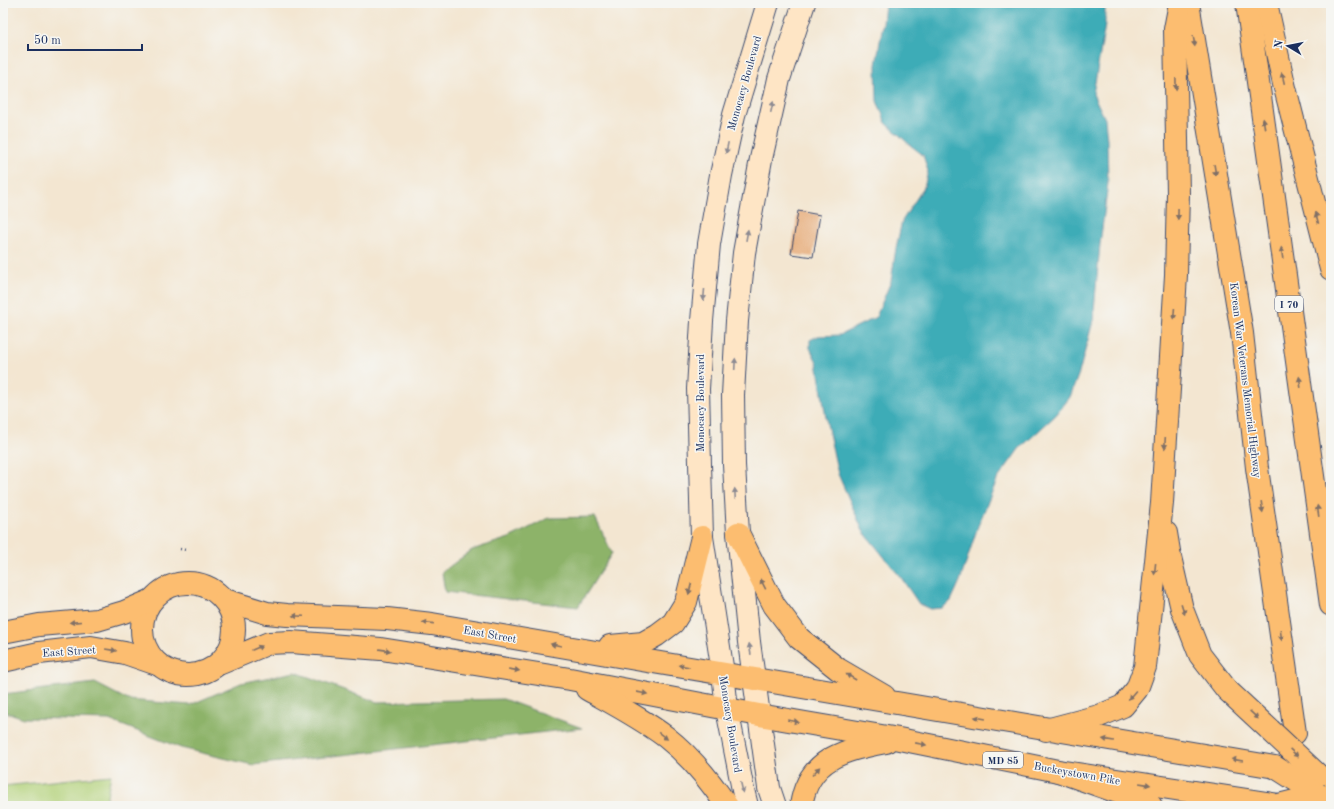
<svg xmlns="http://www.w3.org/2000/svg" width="1334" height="809" font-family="'Old Standard TT',serif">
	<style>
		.green { fill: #b2d179; stroke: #66806c }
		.forest { fill: #8db369; stroke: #547164 }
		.water { fill: #3cacb7; stroke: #2c6e8a }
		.building { fill: #e8b385 }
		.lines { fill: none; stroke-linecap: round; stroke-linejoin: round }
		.secondary-casing { stroke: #3b4a6f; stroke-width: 24 }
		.primary-casing { stroke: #3b4a6f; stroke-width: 24 }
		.motorway-casing { stroke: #3b4a6f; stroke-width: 24 }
		.path { stroke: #3b4a6f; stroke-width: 2.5; stroke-dasharray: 1 3; stroke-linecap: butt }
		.secondary { stroke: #fee5c5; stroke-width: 22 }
		.primary { stroke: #fcbd6f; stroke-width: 22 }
		.motorway { stroke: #fcbd6f; stroke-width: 22 }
		.motorway-bridge-casing { stroke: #3b4a6f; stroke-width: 24; stroke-linecap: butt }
		.motorway-bridge { stroke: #fcbd6f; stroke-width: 22 }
		.oneway { fill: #806f66 }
		.oneway2 { fill: #8c8a92 }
		.labels { text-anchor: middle; stroke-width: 3; stroke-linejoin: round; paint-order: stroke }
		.shield { fill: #f6f6f2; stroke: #5d6b8a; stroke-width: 1 }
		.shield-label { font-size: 10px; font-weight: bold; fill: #1b2f5e }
		.street-label { font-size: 11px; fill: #1b2f5e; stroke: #f6f6f2 }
	</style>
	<rect width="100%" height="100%" fill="#f6f6f2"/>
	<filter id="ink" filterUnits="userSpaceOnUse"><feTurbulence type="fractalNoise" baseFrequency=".025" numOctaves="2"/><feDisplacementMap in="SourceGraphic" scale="8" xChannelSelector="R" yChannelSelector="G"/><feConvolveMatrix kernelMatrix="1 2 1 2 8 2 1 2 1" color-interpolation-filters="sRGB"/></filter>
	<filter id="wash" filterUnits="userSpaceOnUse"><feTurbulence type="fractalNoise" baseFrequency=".012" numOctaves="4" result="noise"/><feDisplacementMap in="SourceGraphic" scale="16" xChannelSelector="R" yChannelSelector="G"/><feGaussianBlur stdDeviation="0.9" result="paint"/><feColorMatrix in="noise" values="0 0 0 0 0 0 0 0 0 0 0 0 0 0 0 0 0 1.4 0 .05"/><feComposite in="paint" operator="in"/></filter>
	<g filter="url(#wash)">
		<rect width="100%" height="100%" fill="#f3e6d1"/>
		<!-- green -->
		<polygon class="green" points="111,775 105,806 3,806 3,786"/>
		<!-- forest -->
		<g class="forest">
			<polygon points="595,517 612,553 578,607 445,592 442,572 472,550 509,538 549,518"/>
			<polygon points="295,672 377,702 503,699 582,728 253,765 181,748 109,720 24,718 3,711 3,694 95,683 128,700 190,705 241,683"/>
		</g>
		<!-- water -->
		<polygon class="water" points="885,3 1105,3 1105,25 1093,94 1105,119 1107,140 1108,183 1100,244 1093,321 1079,373 1070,397 1056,415 1019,449 997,480 978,526 960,581 951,601 942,608 930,609 919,604 902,579 863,531 838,474 827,424 817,362 810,348 810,340 818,336 840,335 876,317 891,281 896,248 902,221 924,187 928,171 923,155 910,145 886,123 877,101 876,65 883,24"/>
		<g id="blocks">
			<!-- building -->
			<polygon class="building" points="798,211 820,215 813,257 791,254"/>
		</g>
	</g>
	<g filter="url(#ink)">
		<use href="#blocks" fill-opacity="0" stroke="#3b4a6f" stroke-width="1"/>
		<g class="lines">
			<!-- secondary casing -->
			<g class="secondary-casing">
				<g id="secondary">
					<polyline points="747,806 743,790 727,709 723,673 702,537 698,389 702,321 709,244 721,175 734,115 768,3"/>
					<polyline points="775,806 769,788 749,642 738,533 734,465 733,395 737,321 744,253 761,159 779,79 804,3"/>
				</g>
			</g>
			<!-- primary casing -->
			<g class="primary-casing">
				<g id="primary">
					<polyline points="738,533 774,605 799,638 838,669 884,696"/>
					<circle cx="188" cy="629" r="46"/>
					<path d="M225 600 267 613 287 615 387 619 432 624C713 672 994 721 1275 767"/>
					<polyline points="3,632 39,625 97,620 124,612 152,600"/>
					<polyline points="610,646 643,643 657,635 673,623 686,602 702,537"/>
					<polyline points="3,661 39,653 91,647 125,653 157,664"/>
					<polyline points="221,663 269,643 291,642 381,649 570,679 759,715 899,739 1058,771 1286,806"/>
					<path d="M587 689C614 704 641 718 666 737 689 755 711 782 727 806"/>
					<path d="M801 806C808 757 846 750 886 742"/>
				</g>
			</g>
			<!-- motorway casing -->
			<g class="motorway-casing">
				<g id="motorway">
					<polyline points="1188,3 1242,333 1257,468 1295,733"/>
					<polyline points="1247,3 1331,605"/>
					<polyline points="1266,3 1284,84 1331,269"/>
					<polyline points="1166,533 1170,557 1182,609 1200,655 1227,690 1270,730"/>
					<polyline points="1046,730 1099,716 1123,706 1137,689 1145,667 1162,503 1176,275 1178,194 1175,29 1180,3"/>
					<polyline points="1058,771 1134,798 1151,806"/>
					<polyline points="1318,775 1331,784"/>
					<polyline points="1319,795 1331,804"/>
				</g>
			</g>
			<!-- path -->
			<polyline class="path" points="180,549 186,550"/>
			<!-- secondary -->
			<use href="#secondary" class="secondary"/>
			<!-- primary -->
			<use href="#primary" class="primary"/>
			<!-- motorway -->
			<use href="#motorway" class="motorway"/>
			<!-- motorway-bridge casing -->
			<g class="motorway-bridge-casing">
				<g id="motorway-bridge">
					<polyline points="1270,730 1318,775"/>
					<polyline points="1275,767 1319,795"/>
					<polyline points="1279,805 1319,795"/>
				</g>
			</g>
			<!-- motorway-bridge -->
			<use href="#motorway-bridge" class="motorway-bridge"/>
		</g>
		<!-- one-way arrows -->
		<defs><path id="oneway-solid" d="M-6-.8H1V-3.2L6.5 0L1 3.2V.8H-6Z"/></defs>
		<g class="oneway">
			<use href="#oneway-solid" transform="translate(1194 41) rotate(81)"/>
			<use href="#oneway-solid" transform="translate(1283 78) rotate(-103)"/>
			<use href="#oneway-solid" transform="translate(1176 84) rotate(89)"/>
			<use href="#oneway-solid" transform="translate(1264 124) rotate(-98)"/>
			<use href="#oneway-solid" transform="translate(1215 170) rotate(81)"/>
			<use href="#oneway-solid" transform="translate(1178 214) rotate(91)"/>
			<use href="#oneway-solid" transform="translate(1317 218) rotate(-105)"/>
			<use href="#oneway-solid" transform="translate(1282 253) rotate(-98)"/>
			<use href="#oneway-solid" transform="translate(1174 314) rotate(94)"/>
			<use href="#oneway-solid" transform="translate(1300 382) rotate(-98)"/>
			<use href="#oneway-solid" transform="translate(1165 443) rotate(93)"/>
			<use href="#oneway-solid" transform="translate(1262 507) rotate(82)"/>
			<use href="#oneway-solid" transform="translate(1318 511) rotate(-98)"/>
			<use href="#oneway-solid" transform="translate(1155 569) rotate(96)"/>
			<use href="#oneway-solid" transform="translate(763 584) rotate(-117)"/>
			<use href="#oneway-solid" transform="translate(690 589) rotate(104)"/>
			<use href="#oneway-solid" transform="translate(1183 609) rotate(72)"/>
			<use href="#oneway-solid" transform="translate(298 616) rotate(-178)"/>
			<use href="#oneway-solid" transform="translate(75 622) rotate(175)"/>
			<use href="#oneway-solid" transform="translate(428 623) rotate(-174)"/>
			<use href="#oneway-solid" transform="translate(1281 635) rotate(82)"/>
			<use href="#oneway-solid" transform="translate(556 645) rotate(-170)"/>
			<use href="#oneway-solid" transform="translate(257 648) rotate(-23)"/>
			<use href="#oneway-solid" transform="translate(111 650) rotate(9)"/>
			<use href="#oneway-solid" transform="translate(385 650) rotate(8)"/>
			<use href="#oneway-solid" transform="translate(684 666) rotate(-171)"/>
			<use href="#oneway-solid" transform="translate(514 670) rotate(9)"/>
			<use href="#oneway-solid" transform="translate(851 677) rotate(-150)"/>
			<use href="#oneway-solid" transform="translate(642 693) rotate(11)"/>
			<use href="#oneway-solid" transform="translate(1132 695) rotate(130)"/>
			<use href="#oneway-solid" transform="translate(1254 715) rotate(43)"/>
			<use href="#oneway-solid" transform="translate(980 718) rotate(-170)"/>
			<use href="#oneway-solid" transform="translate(793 721) rotate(10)"/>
			<use href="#oneway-solid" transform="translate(663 736) rotate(36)"/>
			<use href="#oneway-solid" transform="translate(1108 740) rotate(-171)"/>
			<use href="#oneway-solid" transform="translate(921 744) rotate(11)"/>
			<use href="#oneway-solid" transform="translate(1294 753) rotate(43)"/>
			<use href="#oneway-solid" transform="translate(1237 760) rotate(-171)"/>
			<use href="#oneway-solid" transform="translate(816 771) rotate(-48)"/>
			<use href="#oneway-solid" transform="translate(1145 784) rotate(9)"/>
		</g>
		<g class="oneway2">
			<use href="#oneway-solid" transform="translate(772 107) rotate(-77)"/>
			<use href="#oneway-solid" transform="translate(727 148) rotate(102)"/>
			<use href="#oneway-solid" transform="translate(747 235) rotate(-80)"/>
			<use href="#oneway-solid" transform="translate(704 295) rotate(95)"/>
			<use href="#oneway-solid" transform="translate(735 364) rotate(-87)"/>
			<use href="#oneway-solid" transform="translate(735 494) rotate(-93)"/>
			<use href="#oneway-solid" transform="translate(750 649) rotate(-99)"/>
			<use href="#oneway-solid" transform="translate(742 788) rotate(77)"/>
		</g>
	</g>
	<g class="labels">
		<!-- shield labels -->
		<g class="shield">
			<rect x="1275" y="296" width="28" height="16" rx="3"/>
			<rect x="983" y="752" width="40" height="16" rx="3"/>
		</g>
		<g class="shield-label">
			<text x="1289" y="308">I 70</text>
			<text x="1003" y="764">MD 85</text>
		</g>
		<!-- street labels -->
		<g class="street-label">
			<text transform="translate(744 83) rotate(-74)" y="4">Monocacy Boulevard</text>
			<text transform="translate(1246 380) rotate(83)" y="4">Korean War Veterans Memorial Highway</text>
			<text transform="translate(700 403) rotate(-90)" y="4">Monocacy Boulevard</text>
			<text transform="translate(490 634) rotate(10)" y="4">East Street</text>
			<text transform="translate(69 651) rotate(-4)" y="4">East Street</text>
			<text transform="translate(731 724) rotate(81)" y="4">Monocacy Boulevard</text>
			<text transform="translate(1077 773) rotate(10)" y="4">Buckeystown Pike</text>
		</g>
	</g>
	<!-- margin -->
	<rect width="1334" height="809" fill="none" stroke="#f6f6f2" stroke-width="16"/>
	<!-- north arrow -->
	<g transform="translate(1288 46) rotate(280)" stroke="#f6f6f2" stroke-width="3" paint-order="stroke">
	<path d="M0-3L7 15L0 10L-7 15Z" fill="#1b2f5e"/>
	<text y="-6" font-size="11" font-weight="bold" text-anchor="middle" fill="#1b2f5e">N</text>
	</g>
	<!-- scale -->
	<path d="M28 44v6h114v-6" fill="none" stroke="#1b2f5e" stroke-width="2"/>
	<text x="34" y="44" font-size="12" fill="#1b2f5e" stroke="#f6f6f2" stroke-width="3" paint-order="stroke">50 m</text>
</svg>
